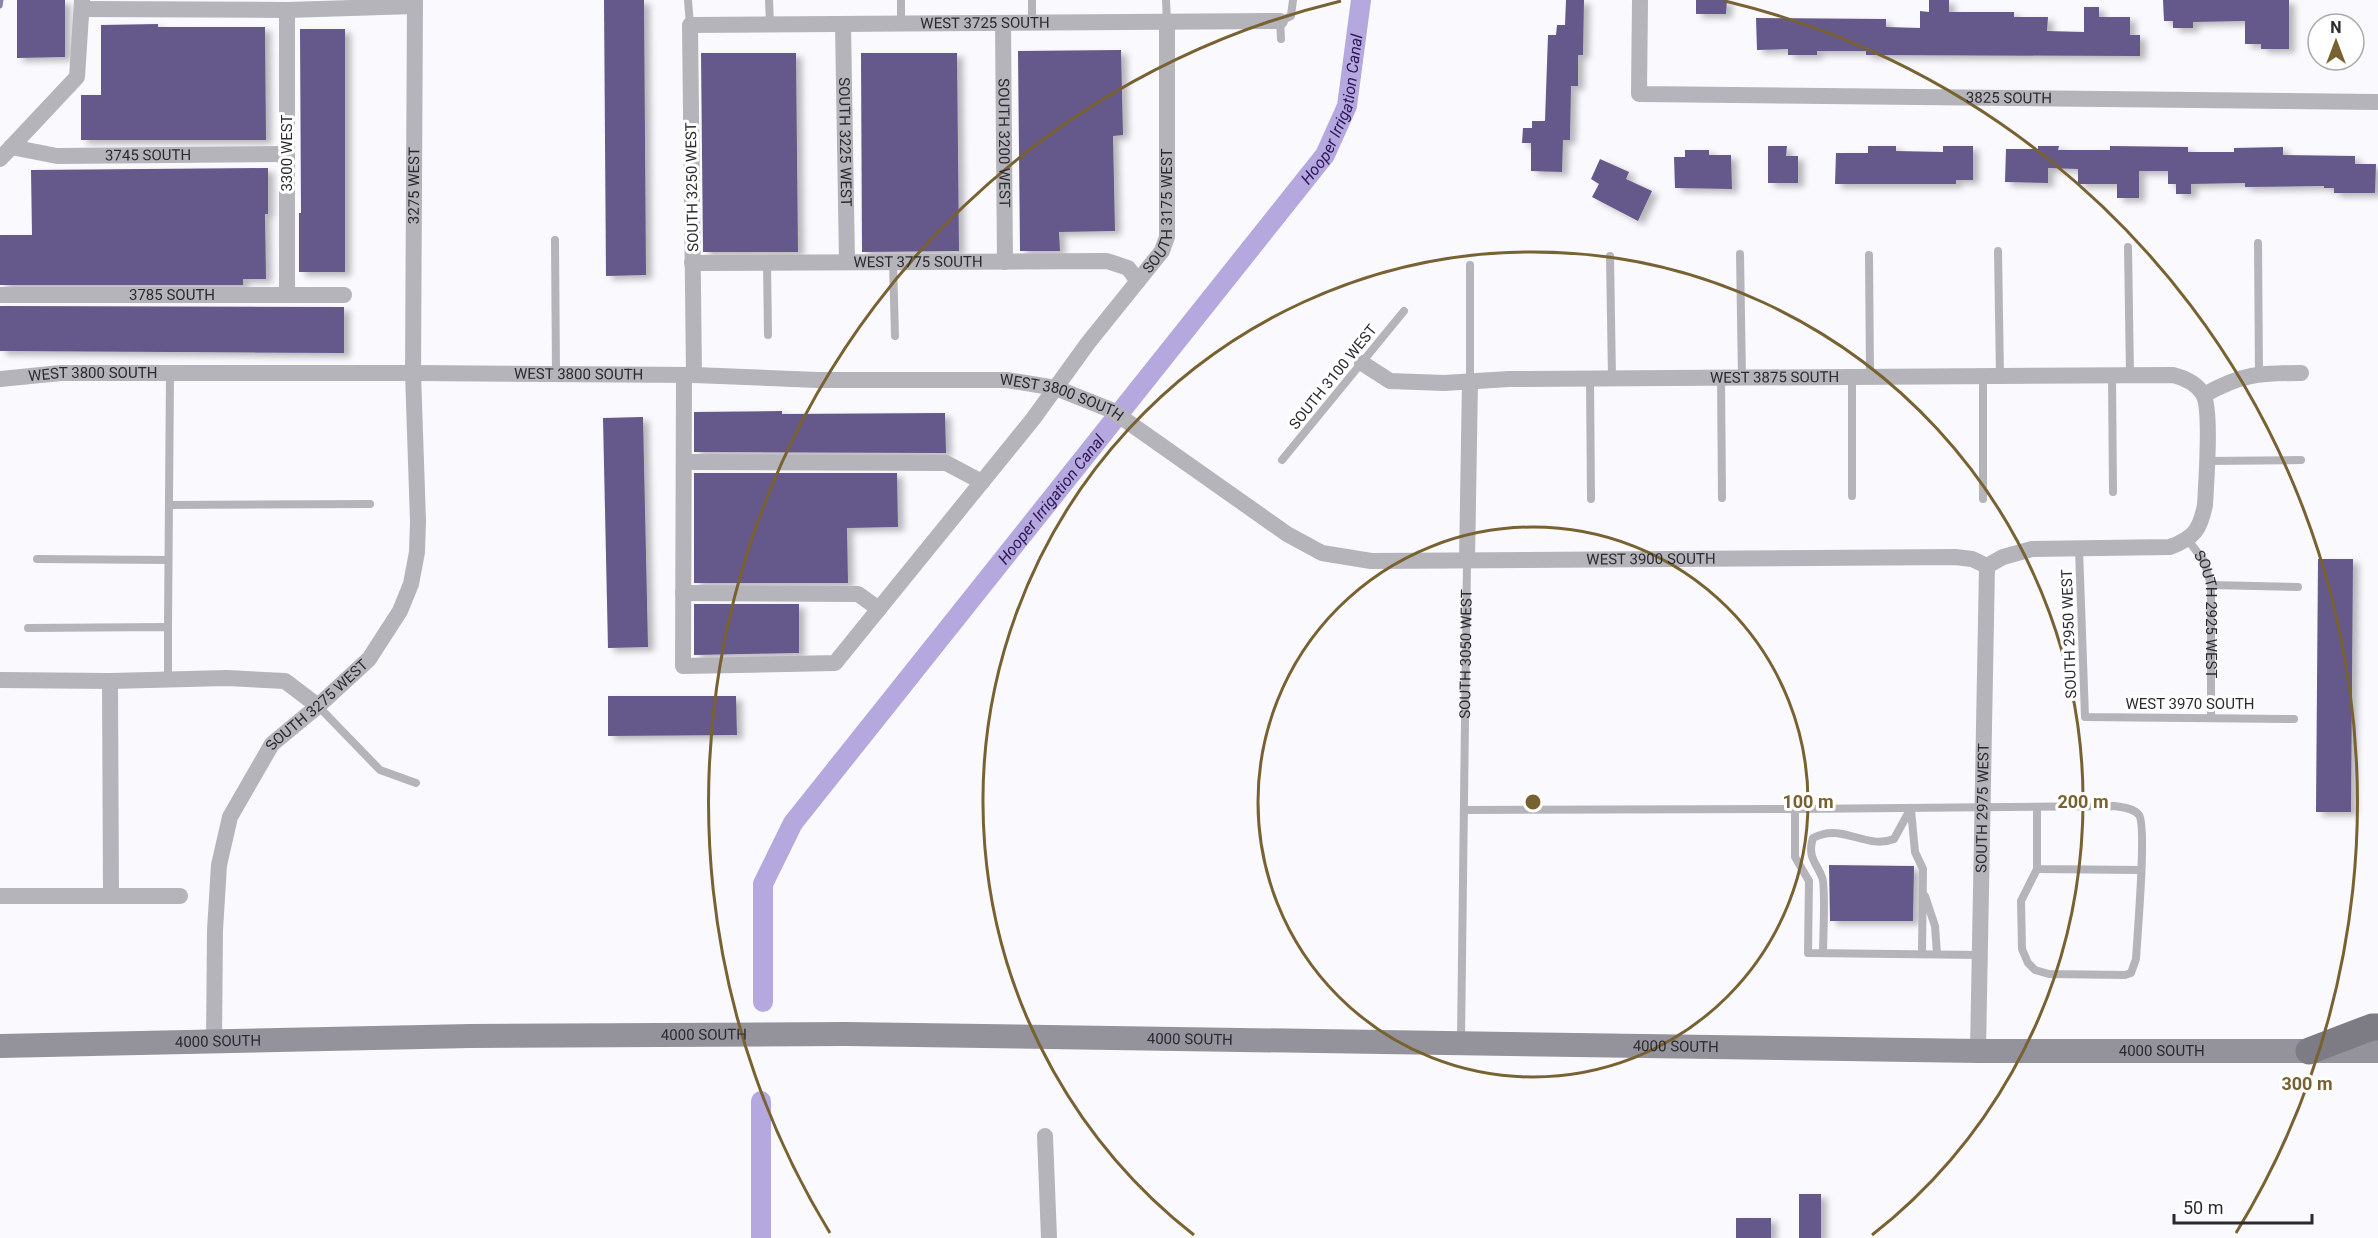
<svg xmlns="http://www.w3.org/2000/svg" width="2378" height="1238" font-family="Roboto,sans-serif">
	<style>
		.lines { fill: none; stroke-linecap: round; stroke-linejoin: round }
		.stream { stroke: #8c82aa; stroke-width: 5 }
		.canal { stroke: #b5a8df; stroke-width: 20 }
		.building { fill: #65588a; filter: url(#shadow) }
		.service { stroke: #b5b4ba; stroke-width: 8 }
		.minor { stroke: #b5b4ba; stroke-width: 16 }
		.secondary { stroke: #94939b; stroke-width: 24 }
		.primary { stroke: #7d7b84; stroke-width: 27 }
		.ring { fill: none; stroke: #786232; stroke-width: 3 }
		.labels { text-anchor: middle; stroke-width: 6; stroke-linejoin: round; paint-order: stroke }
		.street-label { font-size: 15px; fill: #2b2a2f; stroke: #fff }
		.water-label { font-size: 16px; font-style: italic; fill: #2f1758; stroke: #fff }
		.centre { fill: #786232; stroke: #fff; stroke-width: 3 }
		.ring-label { font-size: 18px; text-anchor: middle; font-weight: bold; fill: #786232; stroke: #fff; stroke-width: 6; stroke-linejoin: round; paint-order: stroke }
	</style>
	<defs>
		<filter id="shadow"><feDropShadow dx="6" dy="4" stdDeviation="3" flood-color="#0004"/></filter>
	</defs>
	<rect width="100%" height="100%" fill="#faf9fe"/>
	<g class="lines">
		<!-- stream -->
		<polyline class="stream" points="0,6 1,0"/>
		<!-- canal -->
		<g class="canal">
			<path id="s1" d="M763 1002V884L793 823 1325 155 1347 106 1361 0"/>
			<polyline points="761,1101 761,1238"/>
		</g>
	</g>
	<!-- building -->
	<g class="building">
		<polygon points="17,0 65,0 65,57 17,58"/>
		<polygon points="604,0 644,0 646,275 606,276"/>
		<polygon points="1566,0 1584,0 1583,55 1578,55 1578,86 1571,86 1570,140 1563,140 1562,172 1531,171 1531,143 1522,143 1523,128 1532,128 1532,121 1545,121 1548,35 1556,35 1557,25 1565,25"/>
		<polygon points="1696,0 1727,0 1726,14 1696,14"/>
		<polygon points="1929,0 1949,0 1949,12 2014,12 2014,17 2048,17 2047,31 2084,32 2084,7 2099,7 2099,17 2130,17 2130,35 2140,35 2140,56 1866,55 1866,51 1817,51 1817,55 1788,55 1788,49 1757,50 1756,18 1886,19 1886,27 1920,28 1920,11 1929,12"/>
		<polygon points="2163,0 2289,0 2289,49 2261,49 2261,44 2245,44 2245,21 2193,22 2193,28 2173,28 2173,21 2164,21"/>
		<polygon points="158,24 158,27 265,27 266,140 81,140 81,95 101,95 101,25"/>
		<polygon points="300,29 345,29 345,272 299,272 299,213 301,213"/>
		<polygon points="1121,50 1123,135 1113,136 1115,231 1059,232 1060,251 1020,251 1018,51"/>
		<polygon points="701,53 796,53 798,252 703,252"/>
		<polygon points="861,53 957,53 959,251 862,252"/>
		<polygon points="1768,146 1787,146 1786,156 1798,156 1798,183 1768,183"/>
		<polygon points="1868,146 1896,146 1896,151 1943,152 1943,146 1973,146 1973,180 1956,180 1956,184 1835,184 1836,153 1868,153"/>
		<polygon points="2038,146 2059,146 2058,150 2110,150 2110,146 2188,147 2188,152 2234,152 2234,148 2283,147 2283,155 2355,156 2355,164 2376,164 2375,193 2334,193 2334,188 2324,188 2324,186 2245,187 2245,183 2191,184 2191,194 2176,194 2176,184 2168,184 2168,171 2139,171 2139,198 2117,198 2117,184 2078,184 2078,169 2048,168 2048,183 2005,182 2006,149 2038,149"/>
		<polygon points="1685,150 1709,150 1709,155 1731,155 1732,189 1675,188 1674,157 1685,157"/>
		<polygon points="1600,159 1629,172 1626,179 1652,191 1638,221 1592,197 1599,184 1591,179"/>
		<polygon points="268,168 268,214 265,214 266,279 243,279 243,285 0,285 0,235 32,235 31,170"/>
		<polygon points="0,306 344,307 344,353 0,351"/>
		<polygon points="782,411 782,414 945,413 946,453 694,452 694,412"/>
		<polygon points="643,417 648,647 608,648 603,418"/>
		<polygon points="694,473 897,473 898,527 847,528 848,583 694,583"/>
		<polygon points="2318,559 2353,559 2351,812 2316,812"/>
		<polygon points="694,604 799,604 799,653 694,655"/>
		<polygon points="608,696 736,696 737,735 608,736"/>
		<polygon points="1829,865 1914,866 1913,921 1830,921"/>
		<rect x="1799" y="1194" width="22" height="44"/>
		<rect x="1736" y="1218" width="35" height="20"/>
	</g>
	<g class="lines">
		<!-- service -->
		<g class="service">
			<polyline points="688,0 690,25"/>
			<polyline points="769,0 770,24"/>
			<polyline points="901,0 901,23"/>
			<polyline points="1032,0 1032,23"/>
			<polyline points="1166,0 1167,22"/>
			<polyline points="1281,39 1280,21 1291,16 1293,0"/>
			<polyline points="555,240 556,374"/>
			<polyline points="2258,243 2259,373"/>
			<polyline points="2128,247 2130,375"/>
			<polyline points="1998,251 2000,376"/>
			<polyline points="1740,254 1742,378"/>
			<polyline points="1869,255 1870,377"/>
			<polyline points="1610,256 1612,378"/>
			<polyline points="893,262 895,336"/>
			<polyline points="767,263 768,335"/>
			<polyline points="2112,375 2113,492"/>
			<polyline points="1983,376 1983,499"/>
			<polyline points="1852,377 1852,496"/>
			<polyline points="1721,378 1722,498"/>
			<polyline points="1590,379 1591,499"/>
			<polyline points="1470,381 1470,265"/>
			<polyline points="1282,460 1404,311"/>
			<polyline points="2206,461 2301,460"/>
			<polyline points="169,505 370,504"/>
			<path id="s2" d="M2188 540 2204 561 2211 585V718"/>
			<polyline points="2079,549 2085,717 2294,719"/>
			<polyline points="37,559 168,560"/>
			<polyline points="2211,585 2298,587"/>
			<polyline points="168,627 170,373"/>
			<polyline points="28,628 168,627 168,680"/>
			<polyline points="318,706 380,770 416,783"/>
			<polyline points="2037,807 2037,869 2141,870"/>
			<polyline points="1464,810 1795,809"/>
			<polyline points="1911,810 1915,852 1923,869 1922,954"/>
			<polyline points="1925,896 1935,926 1937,954"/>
			<path d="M1823 953C1823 940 1826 886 1822 877 1816 862 1807 857 1813 838 1842 822 1865 850 1894 839L1911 808"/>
			<path d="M1980 955 1808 953 1809 881 1795 857V809L2114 806C2122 807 2134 808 2139 815 2147 826 2137 939 2136 959L2131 973 2125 975 2049 974 2035 970 2028 963 2022 949 2021 901 2037 869"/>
			<path id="s3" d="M1461 1040 1467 561"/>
		</g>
		<!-- minor -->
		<g class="minor">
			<path id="s4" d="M1640 0 1639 94 2378 102"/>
			<polyline points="82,9 287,10 415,6"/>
			<polyline points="287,10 287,295"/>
			<path id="s5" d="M1003 23 1005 262"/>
			<path id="s6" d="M843 24 847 262"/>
			<path id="s7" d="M11 147 57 156 287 154"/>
			<polyline points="0,159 77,77 82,0"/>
			<path id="s8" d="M692 263 1107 261 1128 268 1138 281"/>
			<path id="s9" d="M0 295H344"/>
			<path id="s10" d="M1362 363 1390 381 1444 383 1509 379 2173 375C2185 378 2197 384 2203 394 2212 409 2206 484 2205 505 2200 530 2194 538 2170 547L2032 549 2003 557 1987 566"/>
			<path id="s11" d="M684 375 683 666 835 663 1033 419 1088 343 1162 251 1167 237V22"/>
			<path id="s12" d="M694 375 690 25 1280 21"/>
			<path id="s13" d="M0 379 61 373H413L694 375 817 380H1007L1056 388 1111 410 1287 534 1322 553 1371 561 1955 557 1972 559 1987 566"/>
			<path d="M2204 395C2241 374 2259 373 2301 373"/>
			<polyline points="684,462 946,463 982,482"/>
			<polyline points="1467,561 1470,381"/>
			<polyline points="683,593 858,594 879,609"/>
			<polyline points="0,680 110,681 227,678 285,681 318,706"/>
			<polyline points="110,681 111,896"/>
			<polyline points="0,896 180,896"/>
			<path id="s14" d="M214 1041 215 930 219 865 230 817 272 744 318 706 369 659 400 611 411 584 417 552 418 521 413 373 415 0"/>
			<path id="s15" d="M1978 1051 1987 566"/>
			<polyline points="1045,1136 1049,1238"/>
		</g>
		<!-- secondary -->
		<path class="secondary" id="s16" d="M0 1046 470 1036 846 1034 1978 1051H2378"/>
		<!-- primary -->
		<polyline class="primary" points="2309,1051 2372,1027 2378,1027"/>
	</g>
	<!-- distance rings -->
	<g class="ring">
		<circle cx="1533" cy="802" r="275"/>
		<path d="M1194 1235A550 550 0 1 1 1872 1235"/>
		<path d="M830 1233A824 824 0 0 1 1341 1M1725 1A824 824 0 0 1 2236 1233"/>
	</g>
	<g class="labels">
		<!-- street labels -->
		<g class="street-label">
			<text dy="5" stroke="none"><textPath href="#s12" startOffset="645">WEST 3725 SOUTH</textPath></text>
			<text dy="5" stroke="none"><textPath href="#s4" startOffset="464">3825 SOUTH</textPath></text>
			<text dy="5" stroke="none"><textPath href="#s5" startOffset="120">SOUTH 3200 WEST</textPath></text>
			<text dy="5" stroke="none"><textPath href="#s6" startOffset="118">SOUTH 3225 WEST</textPath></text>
			<text transform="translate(287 153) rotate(-90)" y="5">3300 WEST</text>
			<text dy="5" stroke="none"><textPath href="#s7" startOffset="138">3745 SOUTH</textPath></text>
			<text dy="5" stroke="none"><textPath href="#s14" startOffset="924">3275 WEST</textPath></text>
			<text transform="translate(692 187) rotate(-91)" y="5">SOUTH 3250 WEST</text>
			<text dy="5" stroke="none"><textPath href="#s11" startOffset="1008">SOUTH 3175 WEST</textPath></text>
			<text dy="5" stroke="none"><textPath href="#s8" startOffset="226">WEST 3775 SOUTH</textPath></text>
			<text dy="5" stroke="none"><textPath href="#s9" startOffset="172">3785 SOUTH</textPath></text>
			<text dy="5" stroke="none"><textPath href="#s13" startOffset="579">WEST 3800 SOUTH</textPath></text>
			<text dy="5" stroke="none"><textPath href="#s13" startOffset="93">WEST 3800 SOUTH</textPath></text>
			<text transform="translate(1333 377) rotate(-51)" y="5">SOUTH 3100 WEST</text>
			<text dy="5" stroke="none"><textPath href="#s10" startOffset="418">WEST 3875 SOUTH</textPath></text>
			<text dy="5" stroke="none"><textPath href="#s13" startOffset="1065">WEST 3800 SOUTH</textPath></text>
			<text dy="5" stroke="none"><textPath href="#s13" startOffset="1701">WEST 3900 SOUTH</textPath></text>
			<text dy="5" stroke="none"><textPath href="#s2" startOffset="80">SOUTH 2925 WEST</textPath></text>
			<text transform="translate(2069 634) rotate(-92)" y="5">SOUTH 2950 WEST</text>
			<text dy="5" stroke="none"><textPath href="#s3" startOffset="386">SOUTH 3050 WEST</textPath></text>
			<text x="2190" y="709">WEST 3970 SOUTH</text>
			<text dy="5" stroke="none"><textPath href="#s14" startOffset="369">SOUTH 3275 WEST</textPath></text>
			<text dy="5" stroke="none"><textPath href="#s15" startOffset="243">SOUTH 2975 WEST</textPath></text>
			<text dy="5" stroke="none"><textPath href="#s16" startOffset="704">4000 SOUTH</textPath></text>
			<text dy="5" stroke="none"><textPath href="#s16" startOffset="1190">4000 SOUTH</textPath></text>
			<text dy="5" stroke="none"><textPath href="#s16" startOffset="218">4000 SOUTH</textPath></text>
			<text dy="5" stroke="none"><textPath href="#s16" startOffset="1676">4000 SOUTH</textPath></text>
			<text dy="5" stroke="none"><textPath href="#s16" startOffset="2162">4000 SOUTH</textPath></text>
		</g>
		<!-- water labels -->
		<g class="water-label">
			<text dy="6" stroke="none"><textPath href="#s1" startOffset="1086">Hooper Irrigation Canal</textPath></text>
			<text dy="6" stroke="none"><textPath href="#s1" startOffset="600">Hooper Irrigation Canal</textPath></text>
		</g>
	</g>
	<circle cx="1533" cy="802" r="9" class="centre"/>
	<g class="ring-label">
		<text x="1808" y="808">100 m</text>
		<text x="2083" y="808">200 m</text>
		<text x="2307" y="1090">300 m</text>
	</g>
	<!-- north arrow -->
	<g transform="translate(2336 42)"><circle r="28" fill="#ffffff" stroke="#aaaaac" stroke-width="1.5"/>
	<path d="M0-4.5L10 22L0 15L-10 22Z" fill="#786232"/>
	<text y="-9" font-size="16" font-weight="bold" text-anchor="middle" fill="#2b2a2f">N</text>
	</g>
	<!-- scale -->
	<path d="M2174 1214v9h138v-9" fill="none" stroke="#2b2a2f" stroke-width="3"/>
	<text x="2183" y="1214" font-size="18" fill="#2b2a2f" stroke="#ffffff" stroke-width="4.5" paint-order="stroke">50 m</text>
</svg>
